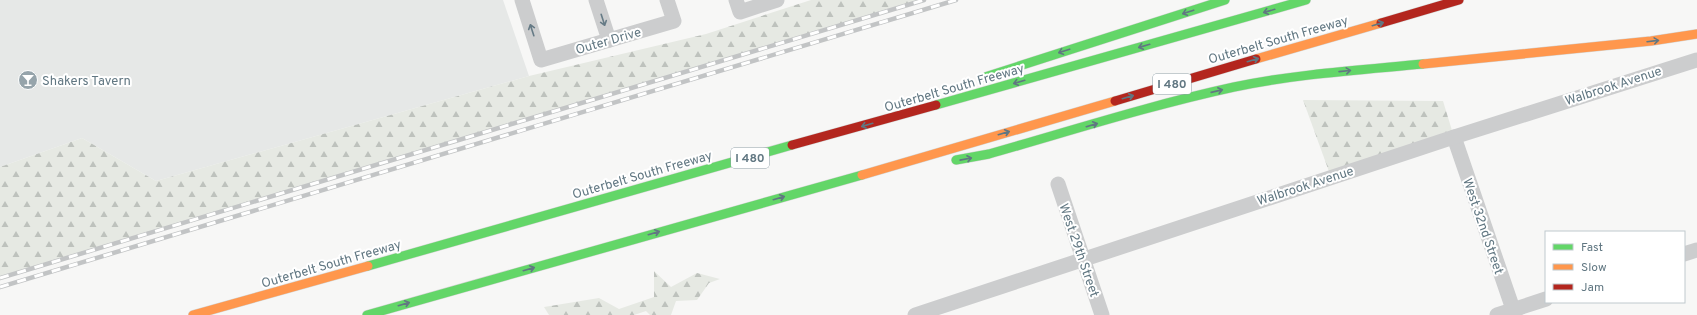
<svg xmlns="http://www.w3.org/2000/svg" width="1697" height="315" font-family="Overpass,sans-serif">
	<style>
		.built { fill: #e6e8e7 }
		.forest { fill: url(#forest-firs) }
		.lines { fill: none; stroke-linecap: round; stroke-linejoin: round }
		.fast-casing { stroke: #d4d5d4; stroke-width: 10 }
		.slow-casing { stroke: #d4d5d4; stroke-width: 10 }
		.jam-casing { stroke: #d4d5d4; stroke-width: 10 }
		.street { stroke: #cccdce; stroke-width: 15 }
		.fast { stroke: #63d668; stroke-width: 9 }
		.slow { stroke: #ff974d; stroke-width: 9 }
		.jam { stroke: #b3261e; stroke-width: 9 }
		.rail-casing { stroke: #c2c4c5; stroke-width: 4.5 }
		.rail { stroke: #fff; stroke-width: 3; stroke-dasharray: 9; stroke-linecap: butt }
		.oneway { stroke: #617782 }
		.oneway2 { stroke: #667b86 }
		.labels { text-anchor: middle; stroke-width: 4; stroke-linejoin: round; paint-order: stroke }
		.shield { fill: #fff; stroke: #90a0a8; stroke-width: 1 }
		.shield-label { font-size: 12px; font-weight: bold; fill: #617782 }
		.street-label { font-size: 13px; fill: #617782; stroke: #fff }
		.poi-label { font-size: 13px; fill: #617782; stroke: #fff; text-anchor: start }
	</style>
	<defs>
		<pattern id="forest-firs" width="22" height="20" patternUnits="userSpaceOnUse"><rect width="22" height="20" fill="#e6e9e3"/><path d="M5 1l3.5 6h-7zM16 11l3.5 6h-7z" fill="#bec2bd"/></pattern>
	</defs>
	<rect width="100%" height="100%" fill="#f7f7f6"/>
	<!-- built -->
	<polygon class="built" points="0,0 503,0 529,76 156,181 82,138 0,167"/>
	<!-- forest -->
	<g class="forest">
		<polygon points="811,0 924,0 0,278 0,167 82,138 156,181 529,76 706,34"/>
		<polygon points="1303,100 1443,101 1454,137 1331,177"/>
		<polygon points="654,271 671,287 697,273 720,279 709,283 697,300 676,301 671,315 650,315 646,311 634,315 549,315 544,307 599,298 619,309 654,297"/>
	</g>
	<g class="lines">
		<!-- fast casing -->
		<g class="fast-casing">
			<g id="fast">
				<polyline points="985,77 1225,0"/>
				<polyline points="936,105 1306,0"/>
				<path d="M956 160 989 154C1070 131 1151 105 1234 87 1296 74 1360 70 1423 64"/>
				<polyline points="368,266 792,145"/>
				<polyline points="367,315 862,175"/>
			</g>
		</g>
		<!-- slow casing -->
		<g class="slow-casing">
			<g id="slow">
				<polyline points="1256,59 1381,23"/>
				<polyline points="1423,64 1651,41 1697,34"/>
				<polyline points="862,175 1115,101"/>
				<polyline points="193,315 368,266"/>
			</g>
		</g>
		<!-- jam casing -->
		<g class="jam-casing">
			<g id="jam">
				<polyline points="1381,23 1459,0"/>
				<polyline points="1115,101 1256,59"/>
				<polyline points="792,145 936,105"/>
			</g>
		</g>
		<!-- street -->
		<g class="street">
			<polyline points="522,0 541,60 674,21 667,0"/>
			<polyline points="596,0 609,40"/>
			<polyline points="736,0 740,12 777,0"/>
			<polyline points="1454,137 1515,315"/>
			<polyline points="1058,184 1102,315"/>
			<polyline points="1684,254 1697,250"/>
			<polyline points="915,315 1454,137 1697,60"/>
			<polyline points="1497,315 1546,299"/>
		</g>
		<!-- fast -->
		<use href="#fast" class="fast"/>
		<!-- slow -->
		<use href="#slow" class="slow"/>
		<!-- jam -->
		<use href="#jam" class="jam"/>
		<!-- rail casing -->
		<g class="rail-casing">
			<g id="rail">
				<polyline points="0,278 924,0"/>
				<polyline points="0,287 956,0"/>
			</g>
		</g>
		<!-- rail -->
		<use href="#rail" class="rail"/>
	</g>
	<!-- one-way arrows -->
	<defs><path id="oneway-shaft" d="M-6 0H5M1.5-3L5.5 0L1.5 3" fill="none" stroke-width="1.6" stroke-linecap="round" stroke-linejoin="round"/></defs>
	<g class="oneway">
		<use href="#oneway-shaft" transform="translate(1269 11) rotate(164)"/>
		<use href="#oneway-shaft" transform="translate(1188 12) rotate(162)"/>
		<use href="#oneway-shaft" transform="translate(1378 24) rotate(-16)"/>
		<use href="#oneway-shaft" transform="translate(1653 41) rotate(-7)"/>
		<use href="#oneway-shaft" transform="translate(1144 46) rotate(164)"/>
		<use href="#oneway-shaft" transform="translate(1064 51) rotate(162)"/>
		<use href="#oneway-shaft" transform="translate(1253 60) rotate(-16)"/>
		<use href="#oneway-shaft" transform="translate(1345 71) rotate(-6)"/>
		<use href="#oneway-shaft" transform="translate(1019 82) rotate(164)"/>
		<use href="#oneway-shaft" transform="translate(1217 91) rotate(-13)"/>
		<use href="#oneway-shaft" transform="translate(1128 97) rotate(-16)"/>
		<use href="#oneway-shaft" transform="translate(867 125) rotate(164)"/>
		<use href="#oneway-shaft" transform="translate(1092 125) rotate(-16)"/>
		<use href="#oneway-shaft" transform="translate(1004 133) rotate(-16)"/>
		<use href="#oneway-shaft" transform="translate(966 159) rotate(-11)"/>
		<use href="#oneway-shaft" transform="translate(779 198) rotate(-16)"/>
		<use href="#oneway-shaft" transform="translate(654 233) rotate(-16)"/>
		<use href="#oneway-shaft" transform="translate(529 269) rotate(-16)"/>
		<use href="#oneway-shaft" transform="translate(404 304) rotate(-16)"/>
	</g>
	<g class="oneway2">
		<use href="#oneway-shaft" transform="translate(603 20) rotate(72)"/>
		<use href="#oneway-shaft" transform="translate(532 30) rotate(-108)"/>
	</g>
	<!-- icons -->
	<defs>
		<g id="bar-disc" transform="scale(1)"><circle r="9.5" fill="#96a4ab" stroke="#fff"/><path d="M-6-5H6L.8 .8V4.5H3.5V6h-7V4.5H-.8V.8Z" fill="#fff"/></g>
	</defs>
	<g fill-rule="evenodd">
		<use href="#bar-disc" x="28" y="80"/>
	</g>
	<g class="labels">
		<!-- shield labels -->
		<g class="shield">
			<rect x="1153" y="74" width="38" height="20" rx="3"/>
			<rect x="731" y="148" width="38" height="20" rx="3"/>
		</g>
		<g class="shield-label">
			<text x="1172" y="88">I 480</text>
			<text x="750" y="162">I 480</text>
		</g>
		<!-- street labels -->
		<g class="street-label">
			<text transform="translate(1278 39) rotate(-16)" y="5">Outerbelt South Freeway</text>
			<text transform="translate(608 40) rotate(-16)" y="5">Outer Drive</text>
			<text transform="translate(1613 85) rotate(-18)" y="5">Walbrook Avenue</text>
			<text transform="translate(954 87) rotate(-16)" y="5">Outerbelt South Freeway</text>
			<text transform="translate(642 174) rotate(-16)" y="5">Outerbelt South Freeway</text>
			<text transform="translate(1305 185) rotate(-18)" y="5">Walbrook Avenue</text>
			<text transform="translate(1484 226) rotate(71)" y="5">West 32nd Street</text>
			<text transform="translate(1080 250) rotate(71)" y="5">West 29th Street</text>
			<text transform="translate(331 263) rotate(-16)" y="5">Outerbelt South Freeway</text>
		</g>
		<!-- poi labels -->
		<g class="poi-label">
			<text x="42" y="85">Shakers Tavern</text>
		</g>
	</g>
	<!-- legend -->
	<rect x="1545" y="231" width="140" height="72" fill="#ffffff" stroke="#c0c9cd"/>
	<rect x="1553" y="244" width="20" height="6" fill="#63d668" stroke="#c0c9cd"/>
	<text x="1581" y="251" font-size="12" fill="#617782">Fast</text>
	<rect x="1553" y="264" width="20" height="6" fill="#ff974d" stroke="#c0c9cd"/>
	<text x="1581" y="271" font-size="12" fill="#617782">Slow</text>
	<rect x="1553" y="284" width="20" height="6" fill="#b3261e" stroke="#c0c9cd"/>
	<text x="1581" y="291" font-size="12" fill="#617782">Jam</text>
</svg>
